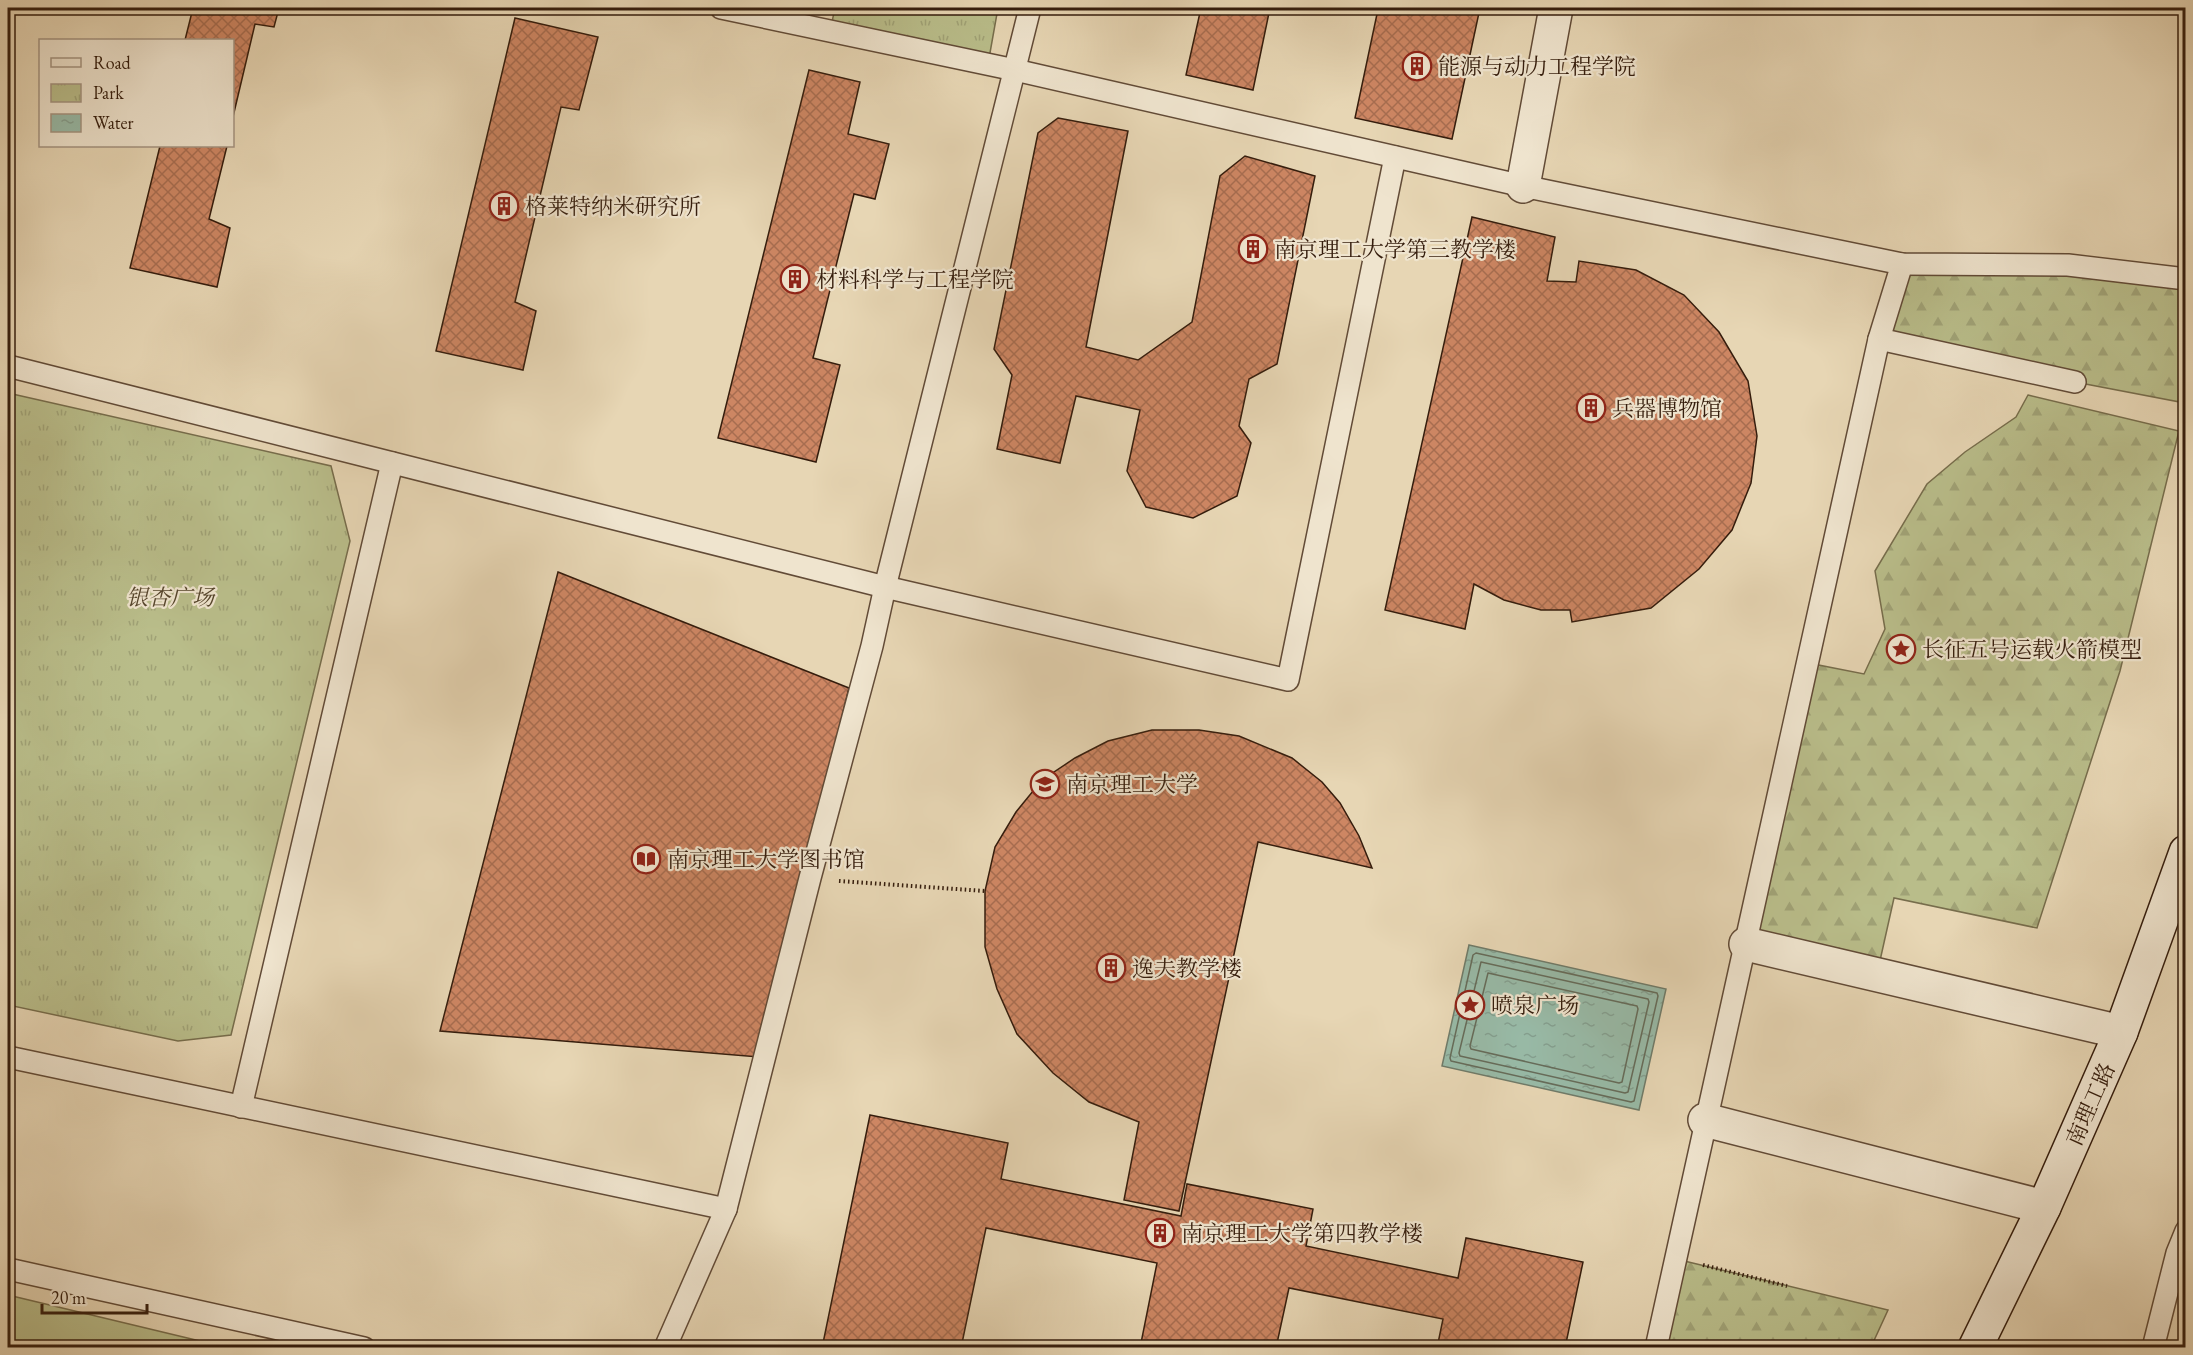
<svg xmlns="http://www.w3.org/2000/svg" width="2193" height="1355" font-family="'EB Garamond','Noto Serif SC',serif">
	<style>
		.forest { fill: url(#forest-firs); stroke: #776d4c; stroke-width: 1.5 }
		.park { fill: url(#park-tufts); stroke: #776d4c; stroke-width: 1.5 }
		.garden { fill: #b9bd8a; stroke: #776d4c; stroke-width: 1.5 }
		.water { fill: url(#water-ripples); stroke: #707b69; stroke-width: 1.5 }
		.lines { fill: none; stroke-linecap: round; stroke-linejoin: round }
		.shore { stroke: #666c5a; stroke-width: 1.5 }
		.building { fill: url(#building-cross-hatch); stroke: #351d0d; stroke-width: 1.5 }
		.lane-casing { stroke: #624b37; stroke-width: 24 }
		.street-casing { stroke: #624b37; stroke-width: 36 }
		.secondary-casing { stroke: #351d0d; stroke-width: 36 }
		.path { stroke: #351d0d; stroke-width: 4; stroke-dasharray: 1.5 3; stroke-linecap: butt }
		.lane { stroke: #efe4ce; stroke-width: 21 }
		.street { stroke: #efe4ce; stroke-width: 33 }
		.secondary { stroke: #efe4ce; stroke-width: 33 }
		.labels { text-anchor: middle; stroke-width: 4.5; stroke-linejoin: round; paint-order: stroke }
		.poi-label { font-size: 22px; fill: #351d0d; stroke: #efe4ce; text-anchor: start }
		.park-label { font-size: 22px; font-style: italic; fill: #56452c; stroke: #efe4ce }
		.street-label { font-size: 22px; fill: #351d0d; stroke: #efe4ce }
	</style>
	<defs>
		<pattern id="forest-firs" width="22" height="20" patternUnits="userSpaceOnUse" patternTransform="scale(1.5)"><rect width="22" height="20" fill="#b9bd8a"/><path d="M5 1l3.5 6h-7zM16 11l3.5 6h-7z" fill="#a0a276"/></pattern>
		<pattern id="park-tufts" width="24" height="20" patternUnits="userSpaceOnUse" patternTransform="scale(1.5)"><rect width="24" height="20" fill="#b9bd8a"/><path d="M3 7l-1-3M5 7V3M7 7l1-3M15 17l-1-3M17 17v-4M19 17l1-3" fill="none" stroke="#a0a276"/></pattern>
		<pattern id="water-ripples" width="26" height="14" patternUnits="userSpaceOnUse" patternTransform="scale(1.5)"><rect width="26" height="14" fill="#98baa7"/><path d="M2 4q2-2 4 0t4 0M15 11q2-2 4 0t4 0" fill="none" stroke="#849f8f"/></pattern>
		<pattern id="building-cross-hatch" width="8" height="8" patternUnits="userSpaceOnUse" patternTransform="scale(1.5)"><rect width="8" height="8" fill="#cd8663"/><path d="M0 0l8 8M0 8l8-8" fill="none" stroke="#a76d50"/></pattern>
	</defs>
	<rect width="100%" height="100%" fill="#e7d6b4"/>
	<filter id="stains"><feTurbulence type="fractalNoise" baseFrequency=".00333" numOctaves="4"/><feColorMatrix values="0 0 0 0 .2 0 0 0 0 .09 0 0 0 0 .02 0 0 0 .5 -.17"/></filter>
	<radialGradient id="worn" r=".72"><stop offset=".6" stop-color="#630" stop-opacity="0"/><stop offset="1" stop-color="#630" stop-opacity=".3"/></radialGradient>
	<!-- forest -->
	<g class="forest">
		<polygon points="1902,264 2185,279 2185,403 2075,382 1879,339"/>
		<polygon points="2028,395 2179,431 2120,671 2037,928 1894,898 1877,974 1746,944 1808,663 1864,674 1885,629 1875,571 1927,484 1965,452 2016,417"/>
		<polygon points="1676,1259 1888,1310 1871,1347 1656,1348"/>
	</g>
	<!-- park -->
	<g class="park">
		<polygon points="835,8 998,8 988,64 830,31"/>
		<polygon points="8,393 331,466 350,541 231,1035 178,1041 8,1005"/>
	</g>
	<!-- garden -->
	<polygon class="garden" points="8,1295 225,1347 8,1347"/>
	<!-- water -->
	<polygon class="water" points="1469,945 1666,989 1639,1110 1442,1066"/>
	<g class="lines">
		<!-- shore -->
		<g class="shore">
			<polygon points="1476,953 1657,993 1658,996 1634,1101 1631,1102 1451,1061 1450,1058 1473,955"/>
			<polygon points="1481,962 1648,999 1649,1002 1628,1092 1625,1093 1460,1056 1459,1053"/>
			<polygon points="1488,973 1637,1006 1638,1009 1622,1082 1619,1083 1471,1049 1470,1046"/>
		</g>
	</g>
	<!-- building -->
	<g class="building">
		<polygon points="193,8 279,8 274,27 255,24 232,121 232,40 185,40"/>
		<polygon points="1201,8 1270,8 1253,90 1186,75"/>
		<polygon points="1348,8 1480,8 1452,139 1355,118 1377,14"/>
		<polygon points="515,18 598,37 579,110 561,107 515,302 536,311 523,370 436,351"/>
		<polygon points="809,70 860,82 848,134 889,144 875,199 854,194 813,358 840,365 816,462 718,438"/>
		<polygon points="1058,118 1128,131 1086,347 1138,360 1192,322 1220,176 1245,156 1315,176 1277,364 1249,379 1239,426 1251,443 1237,496 1193,518 1146,507 1127,471 1140,410 1076,396 1060,463 997,449 1012,375 994,349 1038,133"/>
		<polygon points="160,146 227,146 209,219 230,228 217,287 130,268"/>
		<polygon points="1472,217 1555,237 1547,281 1576,282 1579,261 1636,270 1684,295 1719,332 1748,381 1757,436 1751,483 1732,530 1699,569 1651,608 1572,622 1570,610 1541,610 1504,600 1474,584 1465,629 1385,610"/>
		<polygon points="558,572 849,688 759,1057 440,1031"/>
		<polygon points="1152,730 1199,730 1239,736 1292,758 1322,782 1340,803 1359,836 1372,868 1258,842 1179,1211 1124,1200 1139,1122 1089,1102 1053,1073 1017,1034 997,989 985,947 985,891 995,847 1016,812 1042,780 1075,758 1108,741"/>
		<polygon points="870,1115 1008,1143 1001,1179 1181,1216 1187,1184 1313,1209 1306,1246 1458,1278 1466,1238 1583,1262 1565,1348 1437,1348 1443,1319 1289,1288 1276,1348 1140,1348 1157,1263 986,1228 961,1348 822,1348"/>
	</g>
	<g class="lines">
		<!-- lane casing -->
		<g class="lane-casing">
			<g id="lane">
				<polyline points="721,8 1015,70 1523,186 1902,264 2068,265 2186,279"/>
				<polyline points="1879,339 2075,382"/>
				<polyline points="8,366 885,587 1288,680 1395,157"/>
				<polyline points="8,1057 726,1209"/>
				<polyline points="241,1107 392,463"/>
				<polyline points="8,1269 364,1348"/>
				<polyline points="665,1348 726,1209 810,878 872,646 885,587 1030,8"/>
				<polyline points="1656,1348 1879,339 1902,264"/>
				<polyline points="2153,1348 2177,1253 2186,1231"/>
			</g>
		</g>
		<!-- street casing -->
		<g class="street-casing">
			<g id="street">
				<polyline points="1523,186 1556,8"/>
				<polyline points="1746,944 2121,1032"/>
				<polyline points="1705,1120 2044,1207"/>
			</g>
		</g>
		<!-- secondary casing -->
		<g class="secondary-casing">
			<polyline id="secondary" points="1975,1348 2044,1207 2121,1032 2186,852"/>
		</g>
		<!-- path -->
		<g class="path">
			<polyline points="839,881 985,891"/>
			<polyline points="1703,1265 1787,1286"/>
		</g>
		<!-- lane -->
		<use href="#lane" class="lane"/>
		<!-- street -->
		<use href="#street" class="street"/>
		<!-- secondary -->
		<use href="#secondary" class="secondary"/>
	</g>
	<!-- icons -->
	<defs>
		<g id="building-ring" transform="scale(1.5)"><circle r="9.5" fill="#efe4ce" stroke="#8f2418" stroke-width="1.5"/><path d="M-4-6H4V6H1V3H-1V6H-4ZM-2.5-4.3h1.7v1.8h-1.7ZM.8-4.3h1.7v1.8H.8ZM-2.5-1h1.7V.8h-1.7ZM.8-1h1.7V.8H.8Z" fill="#8f2418"/></g>
		<g id="sight-ring" transform="scale(1.5)"><circle r="9.5" fill="#efe4ce" stroke="#8f2418" stroke-width="1.5"/><path d="M0-6L1.8-2.2L6-1.7L2.9 1.2L3.7 5.4L0 3.3L-3.7 5.4L-2.9 1.2L-6-1.7L-1.8-2.2Z" fill="#8f2418"/></g>
		<g id="university-ring" transform="scale(1.5)"><circle r="9.5" fill="#efe4ce" stroke="#8f2418" stroke-width="1.5"/><path d="M0-5L7-2L0 1L-7-2ZM-4 1L0 2.5L4 1V4Q0 6-4 4Z" fill="#8f2418"/></g>
		<g id="library-ring" transform="scale(1.5)"><circle r="9.5" fill="#efe4ce" stroke="#8f2418" stroke-width="1.5"/><path d="M-6-4Q-3-5.5-.7-3.5V5Q-3 3-6 4ZM6-4Q3-5.5 .7-3.5V5Q3 3 6 4Z" fill="#8f2418"/></g>
	</defs>
	<g fill-rule="evenodd">
		<use href="#building-ring" x="1417" y="66"/>
		<use href="#building-ring" x="504" y="206"/>
		<use href="#building-ring" x="1253" y="249"/>
		<use href="#building-ring" x="795" y="279"/>
		<use href="#building-ring" x="1591" y="408"/>
		<use href="#sight-ring" x="1901" y="649"/>
		<use href="#university-ring" x="1045" y="784"/>
		<use href="#library-ring" x="646" y="859"/>
		<use href="#building-ring" x="1111" y="968"/>
		<use href="#sight-ring" x="1470" y="1005"/>
		<use href="#building-ring" x="1160" y="1233"/>
	</g>
	<g class="labels">
		<!-- poi labels -->
		<g class="poi-label">
			<text x="1438" y="74">能源与动力工程学院</text>
			<text x="525" y="214">格莱特纳米研究所</text>
			<text x="1274" y="257">南京理工大学第三教学楼</text>
			<text x="816" y="287">材料科学与工程学院</text>
			<text x="1612" y="416">兵器博物馆</text>
			<text x="1922" y="657">长征五号运载火箭模型</text>
			<text x="1066" y="792">南京理工大学</text>
			<text x="667" y="867">南京理工大学图书馆</text>
			<text x="1132" y="976">逸夫教学楼</text>
			<text x="1491" y="1013">喷泉广场</text>
			<text x="1181" y="1241">南京理工大学第四教学楼</text>
		</g>
		<!-- park labels -->
		<g class="park-label">
			<text x="170" y="605">银杏广场</text>
		</g>
		<!-- street labels -->
		<g class="street-label">
			<text transform="translate(2090 1104) rotate(-66)" y="8">南理工路</text>
		</g>
	</g>
	<!-- margin -->
	<rect width="2193" height="1355" fill="none" stroke="#e7d6b4" stroke-width="30"/>
	<rect x="9" y="9" width="2175" height="1337" fill="none" stroke="#351d0d" stroke-width="3"/>
	<rect x="15" y="15" width="2163" height="1325" fill="none" stroke="#351d0d" stroke-width="1.5"/>
	<!-- legend -->
	<rect x="39" y="39" width="195" height="108" fill="#efe4ce" stroke="#a59481" stroke-width="1.5"/>
	<rect x="51" y="58" width="30" height="9" fill="#efe4ce" stroke="#a59481" stroke-width="1.5"/>
	<text x="93" y="69" font-size="18" fill="#351d0d">Road</text>
	<rect x="51" y="84" width="30" height="18" fill="url(#park-tufts)" stroke="#a59481" stroke-width="1.5"/>
	<text x="93" y="99" font-size="18" fill="#351d0d">Park</text>
	<rect x="51" y="114" width="30" height="18" fill="url(#water-ripples)" stroke="#a59481" stroke-width="1.5"/>
	<text x="93" y="129" font-size="18" fill="#351d0d">Water</text>
	<!-- scale -->
	<path d="M42 1304v9h105v-9" fill="none" stroke="#351d0d" stroke-width="3"/>
	<text x="51" y="1304" font-size="18" fill="#351d0d" stroke="#efe4ce" stroke-width="4.5" paint-order="stroke">20 m</text>
	<rect width="100%" height="100%" filter="url(#stains)"/>
	<rect width="100%" height="100%" fill="url(#worn)"/>
</svg>
